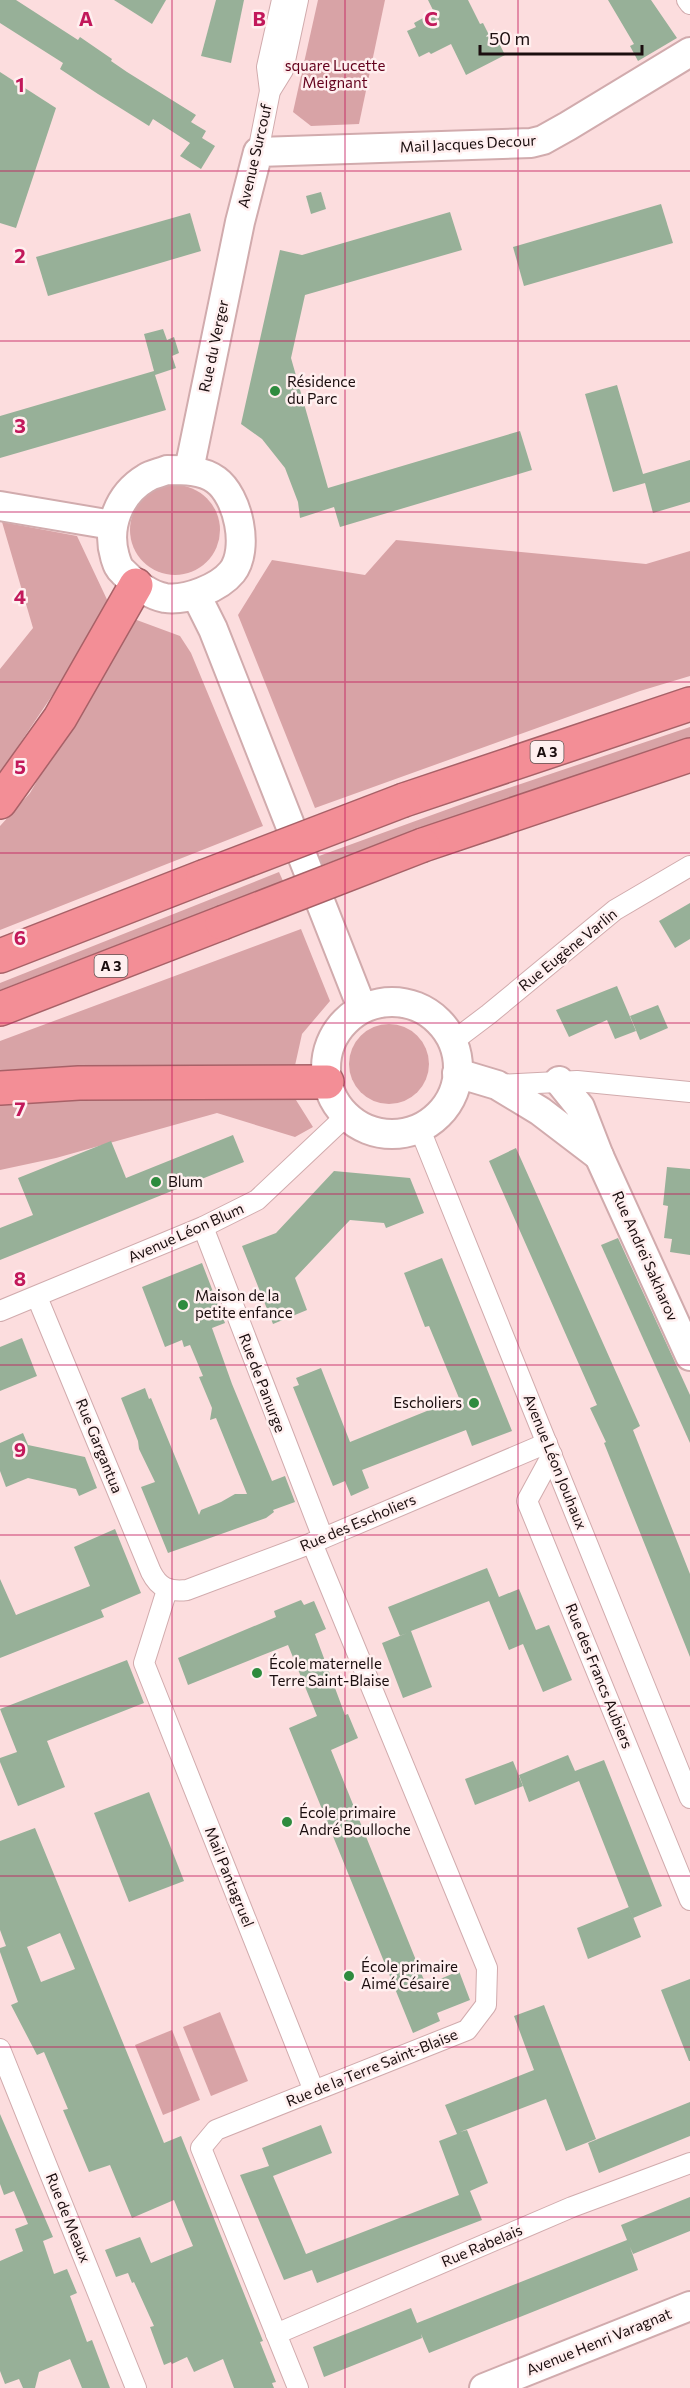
<svg xmlns="http://www.w3.org/2000/svg" width="690" height="2388" font-family="Commissioner,sans-serif">
	<style>
		.green { fill: #d8a3a6 }
		.building { fill: #97b098; fill-rule: evenodd }
		.lines { fill: none; stroke-linecap: round; stroke-linejoin: round }
		.street-casing { stroke: #d1abad; stroke-width: 22 }
		.secondary-casing { stroke: #d1abad; stroke-width: 32 }
		.highway-casing { stroke: #a76167; stroke-width: 36 }
		.street { stroke: #fff; stroke-width: 20 }
		.secondary { stroke: #fff; stroke-width: 28 }
		.highway { stroke: #f38e96; stroke-width: 33 }
		.highway-bridge-casing { stroke: #a76167; stroke-width: 36; stroke-linecap: butt }
		.highway-bridge { stroke: #f38e96; stroke-width: 33 }
		.grid { fill: none; stroke: #c2185b; stroke-width: 1.5; stroke-opacity: 0.55 }
		.poi-dot { fill: #2e8b3e; stroke: #ffefef; stroke-width: 2 }
		.labels { text-anchor: middle; stroke-width: 5; stroke-linejoin: round; paint-order: stroke }
		.shield { fill: #ffefef; stroke: #5f5252; stroke-width: 1.5 }
		.shield-label { font-size: 14px; font-weight: bold; fill: #1b0e0f }
		.park-label { font-size: 15px; fill: #63001c; stroke: #ffefef }
		.street-label { font-size: 15px; fill: #1b0e0f; stroke: #ffefef }
		.poi-label { font-size: 15px; fill: #1b0e0f; stroke: #ffefef; text-anchor: start }
		.grid-label { font-size: 20px; text-anchor: middle; font-weight: bold; fill: #c2185b; stroke: #ffefef; stroke-width: 5; stroke-linejoin: round; paint-order: stroke }
	</style>
	<rect width="100%" height="100%" fill="#fcddde"/>
	<!-- green -->
	<g class="green">
		<polygon points="318,0 385,0 359,124 311,126 293,112"/>
		<circle cx="175" cy="530" r="45"/>
		<polygon points="2,522 77,536 111,608 0,773 0,669 33,628"/>
		<polygon points="396,540 646,564 690,551 690,676 640,691 315,808 238,615 272,560 365,575"/>
		<polygon points="134,619 180,636 191,653 263,826 0,930 0,826 30,793 126,628"/>
		<polygon points="690,727 690,737 441,821 322,865 319,856 476,799"/>
		<polygon points="279,872 283,881 0,990 0,983"/>
		<polygon points="301,929 330,1001 302,1034 294,1070 0,1078 0,1041"/>
		<circle cx="389" cy="1064" r="40"/>
		<polygon points="110,1096 296,1100 313,1127 295,1137 217,1113 56,1158 0,1170 0,1102"/>
		<polygon points="220,2012 248,2081 211,2096 183,2027"/>
		<polygon points="172,2030 200,2100 163,2115 135,2045"/>
	</g>
	<!-- building -->
	<g class="building">
		<polygon points="0,0 16,0 78,40 80,37 112,59 111,61 127,72 196,115 191,122 206,131 202,138 215,146 201,169 180,156 190,143 153,119 149,126 98,94 60,69 63,63 0,23"/>
		<polygon points="114,0 166,0 152,24"/>
		<polygon points="216,0 244,0 231,63 201,56"/>
		<polygon points="428,0 468,0 480,24 483,23 493,43 498,41 505,55 466,75 451,44 431,54 429,52 419,57 407,31 416,27 414,23 434,12"/>
		<polygon points="608,0 651,0 677,38 638,61 630,46 634,44"/>
		<polygon points="0,72 56,108 16,228 0,223"/>
		<polygon points="321,192 326,209 311,214 306,196"/>
		<polygon points="661,204 673,243 524,286 513,247"/>
		<polygon points="450,212 462,250 305,295 291,358 328,488 520,431 532,470 340,527 334,507 300,518 298,502 285,468 262,439 241,424 280,250 302,255"/>
		<polygon points="190,213 201,251 48,296 36,257"/>
		<polygon points="163,329 167,340 174,337 179,353 172,356 176,368 155,375 166,410 0,458 0,416 154,371 144,334"/>
		<polygon points="617,385 643,474 690,460 690,502 653,513 645,483 613,492 585,394"/>
		<polygon points="690,903 690,939 675,948 659,921"/>
		<polygon points="617,986 636,1031 615,1039 607,1020 569,1037 556,1010"/>
		<polygon points="658,1005 668,1028 640,1040 630,1016"/>
		<polygon points="233,1135 244,1162 0,1260 0,1228 33,1215 18,1178 111,1141 126,1178"/>
		<polygon points="516,1148 640,1426 633,1430 690,1574 690,1657 604,1443 606,1442 590,1408 597,1405 489,1161"/>
		<polygon points="667,1167 690,1169 690,1255 670,1252 672,1239 664,1238 668,1206 663,1205"/>
		<polygon points="334,1171 410,1178 424,1213 386,1228 384,1223 350,1220 295,1278 307,1310 273,1324 242,1246 276,1233"/>
		<polygon points="618,1238 690,1395 690,1443 601,1245"/>
		<polygon points="442,1258 512,1431 472,1446 466,1430 362,1470 369,1488 351,1496 345,1481 333,1486 293,1387 299,1385 296,1378 321,1368 350,1442 459,1398 429,1326 425,1327 404,1273"/>
		<polygon points="202,1263 225,1323 212,1328 232,1384 272,1481 285,1476 295,1502 273,1510 274,1512 266,1518 168,1553 141,1487 155,1482 139,1449 138,1441 121,1398 145,1388 149,1399 151,1398 199,1515 201,1510 221,1502 235,1494 247,1494 216,1418 210,1420 212,1408 199,1377 203,1376 190,1345 184,1347 182,1340 165,1347 142,1287"/>
		<polygon points="22,1338 37,1376 0,1391 0,1347"/>
		<polygon points="23,1433 28,1445 85,1457 97,1488 79,1496 76,1489 28,1478 6,1487 0,1471 0,1443"/>
		<polygon points="115,1529 141,1593 101,1610 104,1617 0,1658 0,1579 16,1615 90,1586 74,1547"/>
		<polygon points="487,1568 499,1597 519,1589 536,1630 549,1625 572,1680 543,1692 523,1644 509,1650 489,1601 411,1631 432,1687 403,1698 382,1643 407,1633 400,1636 388,1607"/>
		<polygon points="301,1600 304,1605 314,1601 326,1629 315,1634 345,1715 348,1714 358,1738 331,1750 426,1985 459,1971 470,2000 437,2013 440,2021 413,2033 289,1728 317,1716 288,1645 188,1685 178,1658 276,1617 274,1611"/>
		<polygon points="127,1660 144,1703 47,1741 65,1787 18,1806 0,1762 0,1758 17,1752 0,1709"/>
		<polygon points="568,1755 575,1771 604,1760 662,1906 633,1918 579,1781 529,1802 519,1775"/>
		<polygon points="513,1761 523,1786 475,1805 465,1779"/>
		<polygon points="149,1792 184,1881 129,1902 94,1813"/>
		<path d="M35 1828 164 2143 181 2136 263 2341 260 2342 276 2382 272 2383 274 2388H234L223 2359 194 2372 187 2357 172 2364 171 2362 164 2365 150 2327 154 2326 134 2282 132 2283 128 2273 116 2277 112 2267 105 2250 140 2237 151 2263 193 2246 174 2200 132 2218 110 2165 89 2172 63 2110 68 2109 44 2052 37 2055 11 2005 18 2002 0 1952V1948L6 1946 0 1930V1841ZM60 1933 75 1969 41 1982 27 1947Z"/>
		<polygon points="629,1907 641,1937 588,1959 577,1928"/>
		<polygon points="690,1979 690,2061 689,2061 661,1990"/>
		<polygon points="544,2005 596,2139 566,2151 546,2099 460,2132 467,2130 488,2183 470,2191 482,2220 317,2283 312,2270 284,2280 240,2175 269,2166 262,2148 321,2125 332,2153 273,2176 306,2254 459,2195 439,2141 457,2134 445,2105 534,2070 514,2016"/>
		<polygon points="690,2102 690,2136 599,2173 588,2143"/>
		<polygon points="0,2114 53,2237 43,2241 54,2274 67,2269 77,2293 70,2296 87,2342 92,2340 110,2388 82,2388 70,2359 39,2372 35,2388 23,2388 19,2379 5,2384 0,2371 0,2261 23,2251 15,2229 28,2224 14,2191 4,2195 0,2184"/>
		<polygon points="690,2197 690,2231 633,2254 630,2247 638,2270 429,2353 421,2334 422,2338 324,2377 313,2347 411,2308 417,2323 627,2240 621,2225"/>
	</g>
	<g class="lines">
		<!-- street casing -->
		<g class="street-casing">
			<g id="street">
				<polyline points="687,0 690,4"/>
				<polyline points="270,91 267,67 282,0"/>
				<polyline points="258,152 270,91 283,70 298,0"/>
				<polyline points="452,1042 489,1014 615,910 690,866"/>
				<polyline points="497,1085 577,1081 690,1092"/>
				<polyline points="419,1127 690,1798"/>
				<polyline points="203,1227 323,1538"/>
				<path d="M37 1297 151 1572C159 1588 169 1592 187 1590L312 1543 547 1443"/>
				<polyline points="0,1311 203,1227 257,1200 346,1116"/>
				<polyline points="552,1455 527,1501 690,1900"/>
				<polyline points="167,1590 144,1663 314,2091"/>
				<polyline points="0,2049 136,2388"/>
				<polyline points="276,2334 572,2207 690,2163"/>
				<polyline points="298,2388 201,2148 216,2130 467,2030 486,2005 487,1968 312,1543"/>
			</g>
		</g>
		<!-- secondary casing -->
		<g class="secondary-casing">
			<g id="secondary">
				<path d="M167 470C183 470 203 470 216 480 238 496 250 549 232 572 219 588 186 601 165 598 150 595 134 583 123 572 118 568 117 563 115 557 106 527 119 494 146 478 152 474 160 473 167 470Z"/>
				<polyline points="189,470 240,222 258,152 531,143 543,140 568,126 690,52"/>
				<polyline points="0,506 112,525"/>
				<polyline points="196,595 213,629 362,1008"/>
				<circle cx="392" cy="1068" r="66"/>
				<polyline points="457,1073 497,1085 540,1111 599,1156"/>
				<polyline points="559,1081 580,1107 599,1156 690,1356"/>
				<polyline points="484,2388 690,2306"/>
			</g>
		</g>
		<!-- highway casing -->
		<g class="highway-casing">
			<g id="highway">
				<polyline points="404,800 690,704"/>
				<polyline points="0,802 60,718 136,585"/>
				<polyline points="423,845 690,755"/>
				<polyline points="0,956 203,877"/>
				<polyline points="0,1009 222,923"/>
				<polyline points="0,1088 79,1083 327,1082"/>
			</g>
		</g>
		<!-- street -->
		<use href="#street" class="street"/>
		<!-- secondary -->
		<use href="#secondary" class="secondary"/>
		<!-- highway -->
		<use href="#highway" class="highway"/>
		<!-- highway-bridge casing -->
		<g class="highway-bridge-casing">
			<g id="highway-bridge">
				<polyline points="203,877 404,800"/>
				<polyline points="222,923 423,845"/>
			</g>
		</g>
		<!-- highway-bridge -->
		<use href="#highway-bridge" class="highway-bridge"/>
	</g>
	<!-- grid -->
	<path class="grid" d="M172 0V2388M345 0V2388M518 0V2388M0 171H690M0 341H690M0 512H690M0 682H690M0 853H690M0 1023H690M0 1194H690M0 1365H690M0 1535H690M0 1706H690M0 1876H690M0 2047H690M0 2217H690"/>
	<!-- markers -->
	<g class="poi-dot">
		<circle cx="275" cy="391" r="6"/>
		<circle cx="156" cy="1182" r="6"/>
		<circle cx="183" cy="1305" r="6"/>
		<circle cx="474" cy="1403" r="6"/>
		<circle cx="257" cy="1673" r="6"/>
		<circle cx="287" cy="1822" r="6"/>
		<circle cx="349" cy="1976" r="6"/>
	</g>
	<g class="labels">
		<!-- shield labels -->
		<g class="shield">
			<rect x="530.5" y="741" width="33" height="22" rx="4.5"/>
			<rect x="94.5" y="955" width="33" height="22" rx="4.5"/>
		</g>
		<g class="shield-label">
			<text x="547" y="757">A 3</text>
			<text x="111" y="971">A 3</text>
		</g>
		<!-- park labels -->
		<g class="park-label">
			<text x="335" y="71">square Lucette<tspan x="335" dy="17">Meignant</tspan></text>
		</g>
		<!-- street labels -->
		<g class="street-label">
			<text transform="translate(468 144) rotate(-3)" y="5">Mail Jacques Decour</text>
			<text transform="translate(255 156) rotate(-77)" y="5">Avenue Surcouf</text>
			<text transform="translate(214 346) rotate(-78)" y="5">Rue du Verger</text>
			<text transform="translate(568 950) rotate(-39)" y="5">Rue Eugène Varlin</text>
			<text transform="translate(186 1233) rotate(-24)" y="5">Avenue Léon Blum</text>
			<text transform="translate(645 1256) rotate(66)" y="5">Rue Andreï Sakharov</text>
			<text transform="translate(262 1383) rotate(69)" y="5">Rue de Panurge</text>
			<text transform="translate(99 1446) rotate(68)" y="5">Rue Gargantua</text>
			<text transform="translate(555 1462) rotate(68)" y="5">Avenue Léon Jouhaux</text>
			<text transform="translate(358 1523) rotate(-23)" y="5">Rue des Escholiers</text>
			<text transform="translate(599 1676) rotate(68)" y="5">Rue des Francs Aubiers</text>
			<text transform="translate(229 1877) rotate(68)" y="5">Mail Pantagruel</text>
			<text transform="translate(372 2068) rotate(-22)" y="5">Rue de la Terre Saint-Blaise</text>
			<text transform="translate(68 2218) rotate(68)" y="5">Rue de Meaux</text>
			<text transform="translate(482 2246) rotate(-23)" y="5">Rue Rabelais</text>
			<text transform="translate(599 2342) rotate(-22)" y="5">Avenue Henri Varagnat</text>
		</g>
		<!-- poi labels -->
		<g class="poi-label">
			<text x="287" y="387">Résidence<tspan x="287" dy="17">du Parc</tspan></text>
			<text x="168" y="1187">Blum</text>
			<text x="195" y="1301">Maison de la<tspan x="195" dy="17">petite enfance</tspan></text>
			<text x="462" y="1408" text-anchor="end">Escholiers</text>
			<text x="269" y="1669">École maternelle<tspan x="269" dy="17">Terre Saint-Blaise</tspan></text>
			<text x="299" y="1818">École primaire<tspan x="299" dy="17">André Boulloche</tspan></text>
			<text x="361" y="1972">École primaire<tspan x="361" dy="17">Aimé Césaire</tspan></text>
		</g>
	</g>
	<g class="grid-label">
		<text x="86" y="26">A</text>
		<text x="259" y="26">B</text>
		<text x="431" y="26">C</text>
		<text x="20" y="92">1</text>
		<text x="20" y="263">2</text>
		<text x="20" y="433">3</text>
		<text x="20" y="604">4</text>
		<text x="20" y="774">5</text>
		<text x="20" y="945">6</text>
		<text x="20" y="1116">7</text>
		<text x="20" y="1286">8</text>
		<text x="20" y="1457">9</text>
	</g>
	<!-- scale -->
	<path d="M480 45v9h162v-9" fill="none" stroke="#1b0e0f" stroke-width="3"/>
	<text x="489" y="45" font-size="18" fill="#1b0e0f" stroke="#ffefef" stroke-width="4.5" paint-order="stroke">50 m</text>
</svg>
